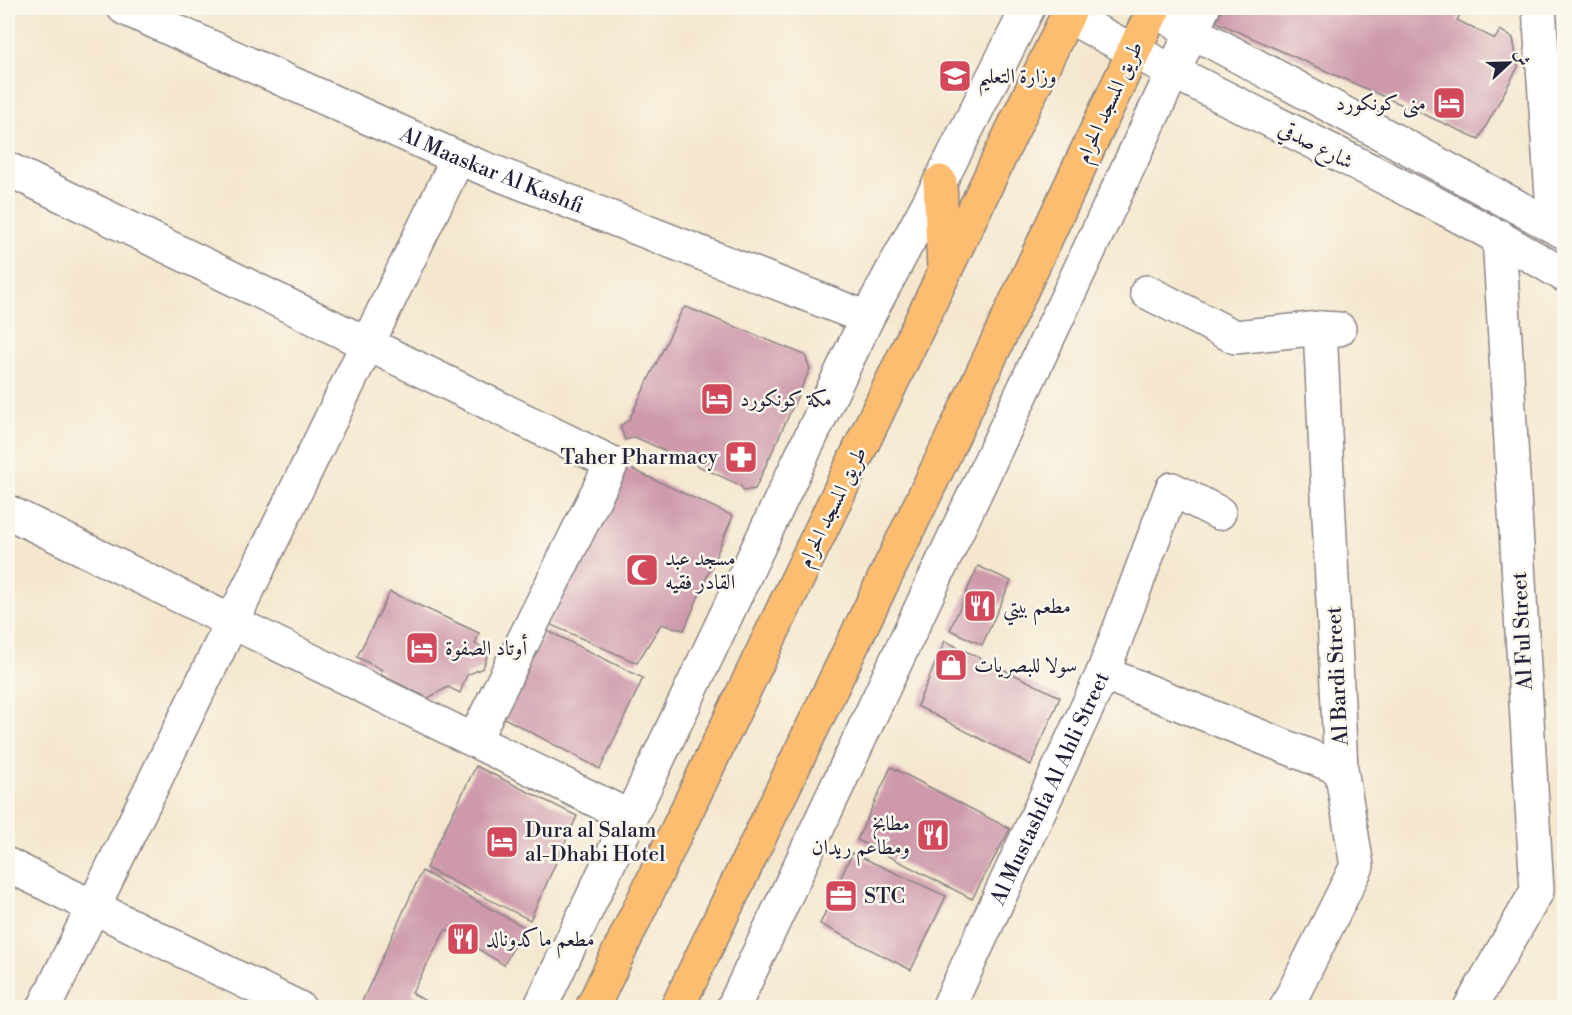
<svg xmlns="http://www.w3.org/2000/svg" width="1572" height="1015" font-family="'Libre Bodoni',Amiri,serif">
	<style>
		.building { fill: #ce9aab }
		.lines { fill: none; stroke-linecap: round; stroke-linejoin: round }
		.minor-casing { stroke: #8b8484; stroke-width: 36 }
		.major-casing { stroke: #8b8484; stroke-width: 36 }
		.minor { stroke: #fff; stroke-width: 33 }
		.major { stroke: #fcbd6f; stroke-width: 33 }
		.labels { text-anchor: middle; stroke-width: 5; stroke-linejoin: round; paint-order: stroke }
		.poi-label { font-size: 21px; fill: #22223b; stroke: #fbf7ec; text-anchor: start }
		.street-label { font-size: 21px; fill: #22223b; stroke: #fbf7ec }
	</style>
	<rect width="100%" height="100%" fill="#fbf7ec"/>
	<filter id="ink" filterUnits="userSpaceOnUse"><feTurbulence type="fractalNoise" baseFrequency=".0167" numOctaves="2"/><feDisplacementMap in="SourceGraphic" scale="12" xChannelSelector="R" yChannelSelector="G"/><feConvolveMatrix kernelMatrix="1 2 1 2 8 2 1 2 1" color-interpolation-filters="sRGB"/></filter>
	<filter id="wash" filterUnits="userSpaceOnUse"><feTurbulence type="fractalNoise" baseFrequency=".008" numOctaves="4" result="noise"/><feDisplacementMap in="SourceGraphic" scale="24" xChannelSelector="R" yChannelSelector="G"/><feGaussianBlur stdDeviation="1.35" result="paint"/><feColorMatrix in="noise" values="0 0 0 0 0 0 0 0 0 0 0 0 0 0 0 0 0 1.4 0 .05"/><feComposite in="paint" operator="in"/></filter>
	<g filter="url(#wash)">
		<rect width="100%" height="100%" fill="#f4e7ce"/>
		<g id="blocks">
			<!-- building -->
			<g class="building">
				<polygon points="1223,8 1464,8 1457,20 1495,39 1500,30 1513,38 1518,67 1479,139 1216,22"/>
				<polygon points="686,307 805,355 810,369 755,489 744,491 740,485 635,437 625,440 620,426 629,420 682,310"/>
				<polygon points="625,466 733,516 684,630 661,624 637,663 549,624"/>
				<polygon points="978,566 1011,581 982,645 950,630"/>
				<polygon points="390,592 479,633 475,644 489,651 483,668 467,675 460,693 448,687 428,698 381,675 382,670 357,657"/>
				<polygon points="546,630 643,678 600,769 502,717"/>
				<polygon points="945,641 1060,697 1031,765 917,706"/>
				<polygon points="476,766 577,816 530,920 426,868"/>
				<polygon points="891,767 1010,829 972,899 857,840"/>
				<polygon points="852,853 946,896 911,970 820,924"/>
				<polygon points="422,871 524,927 504,965 446,929 412,993 437,1008 359,1008"/>
			</g>
		</g>
	</g>
	<g filter="url(#ink)">
		<use href="#blocks" fill-opacity="0" stroke="#8b8484" stroke-width="1.5"/>
		<g class="lines">
			<!-- minor casing -->
			<g class="minor-casing">
				<g id="minor">
					<path id="s1" d="M124 8 458 158 867 318"/>
					<polyline points="1149,8 1564,232"/>
					<polyline points="1539,8 1554,225"/>
					<path d="M1068 16C1231 106 1404 180 1564 275"/>
					<polyline points="8,169 612,463 474,740"/>
					<polyline points="1147,292 1235,337 1320,328 1339,329"/>
					<polyline points="8,512 630,817"/>
					<polyline points="1103,673 1172,489 1219,513"/>
					<polyline points="8,865 299,1008"/>
					<polyline points="44,1008 458,158"/>
					<polyline points="540,1008 867,318 940,182 1028,8"/>
					<polyline points="733,1008 1203,8"/>
					<path id="s2" d="M948 1008 1103 673 1341 769"/>
					<polyline points="1286,1008 1357,866 1341,769 1320,328"/>
					<polyline points="1470,1008 1537,891 1499,236"/>
				</g>
			</g>
			<!-- major casing -->
			<g class="major-casing">
				<g id="major">
					<polyline points="940,182 944,268"/>
					<polyline points="592,1008 1071,8"/>
					<polyline points="677,1008 945,453 1154,8"/>
				</g>
			</g>
			<!-- minor -->
			<use href="#minor" class="minor"/>
			<!-- major -->
			<use href="#major" class="major"/>
		</g>
	</g>
	<!-- icons -->
	<defs>
		<g id="school-square" transform="scale(1.725)"><rect x="-9" y="-9" width="18" height="18" rx="4" fill="#d1495b" stroke="#fbf7ec"/><path d="M0-5L7-2L0 1L-7-2ZM-4 1L0 2.5L4 1V4Q0 6-4 4Z" fill="#fff"/></g>
		<g id="hotel-square" transform="scale(1.725)"><rect x="-9" y="-9" width="18" height="18" rx="4" fill="#d1495b" stroke="#fbf7ec"/><path d="M-6-4.5h1.5V1H6V5H4.5V3h-9V5H-6ZM-4 0a1.8 1.8 0 1 1 3.6 0ZM.5 0V-2.5h3Q6-2.5 6 0Z" fill="#fff"/></g>
		<g id="pharmacy-square" transform="scale(1.725)"><rect x="-9" y="-9" width="18" height="18" rx="4" fill="#d1495b" stroke="#fbf7ec"/><path d="M-2-6h4v4h4v4h-4v4h-4v-4h-4v-4h4Z" fill="#fff"/></g>
		<g id="mosque-square" transform="scale(1.725)"><rect x="-9" y="-9" width="18" height="18" rx="4" fill="#d1495b" stroke="#fbf7ec"/><path d="M3.5-4.9A6 6 0 1 0 3.5 4.9A5 5 0 1 1 3.5-4.9Z" fill="#fff"/></g>
		<g id="restaurant-square" transform="scale(1.725)"><rect x="-9" y="-9" width="18" height="18" rx="4" fill="#d1495b" stroke="#fbf7ec"/><path d="M-5-6h1v4h1v-4h1v4h1v-4h1v5L-1.5 .5V6h-2V.5L-5-1ZM5-6V6H3V1.5H1.5Q1.5-4 5-6Z" fill="#fff"/></g>
		<g id="shop-square" transform="scale(1.725)"><rect x="-9" y="-9" width="18" height="18" rx="4" fill="#d1495b" stroke="#fbf7ec"/><path d="M-5-2.5h2.3a2.7 3.5 0 0 1 5.4 0H5L5.5 6h-11ZM-1.5-2.5h3a1.5 2.3 0 0 0-3 0Z" fill="#fff"/></g>
		<g id="office-square" transform="scale(1.725)"><rect x="-9" y="-9" width="18" height="18" rx="4" fill="#d1495b" stroke="#fbf7ec"/><path d="M-6-3h4V-5.5h4V-3h4V5H-6ZM-1-4.5V-3h2v-1.5ZM-6 0V1H6V0Z" fill="#fff"/></g>
	</defs>
	<g fill-rule="evenodd">
		<use href="#school-square" x="955" y="76"/>
		<use href="#hotel-square" x="1449" y="103"/>
		<use href="#hotel-square" x="717" y="399"/>
		<use href="#pharmacy-square" x="741" y="457"/>
		<use href="#mosque-square" x="642" y="570"/>
		<use href="#restaurant-square" x="980" y="606"/>
		<use href="#hotel-square" x="422" y="648"/>
		<use href="#shop-square" x="951" y="665"/>
		<use href="#restaurant-square" x="933" y="835"/>
		<use href="#hotel-square" x="502" y="842"/>
		<use href="#office-square" x="841" y="896"/>
		<use href="#restaurant-square" x="463" y="939"/>
	</g>
	<g class="labels">
		<!-- poi labels -->
		<g class="poi-label">
			<text x="978" y="83">وزارة التعليم</text>
			<text x="1426" y="110" text-anchor="end">منى كونكورد</text>
			<text x="740" y="406">مكة كونكورد</text>
			<text x="718" y="464" text-anchor="end">Taher Pharmacy</text>
			<text x="665" y="565">مسجد عبد<tspan x="665" dy="24">القادر فقيه</tspan></text>
			<text x="1003" y="613">مطعم بيتي</text>
			<text x="445" y="655">أوتاد الصفوة</text>
			<text x="974" y="672">سولا للبصريات</text>
			<text x="910" y="830" text-anchor="end">مطابخ<tspan x="910" dy="24">ومطاعم ريدان</tspan></text>
			<text x="525" y="837">Dura al Salam<tspan x="525" dy="24">al-Dhabi Hotel</tspan></text>
			<text x="864" y="903">STC</text>
			<text x="486" y="946">مطعم ماكدونالد</text>
		</g>
		<!-- street labels -->
		<g class="street-label">
			<text transform="translate(1109 102) rotate(-65)" y="7">طريق المسجد الحرام</text>
			<text transform="translate(1316 145) rotate(27)" y="7">شارع صدقي</text>
			<text dy="7" stroke="none"><textPath href="#s1" startOffset="402">Al Maaskar Al Kashfi</textPath></text>
			<text transform="translate(832 507) rotate(-64)" y="7">طريق المسجد الحرام</text>
			<text transform="translate(1522 631) rotate(-93)" y="7">Al Ful Street</text>
			<text transform="translate(1337 676) rotate(-93)" y="7">Al Bardi Street</text>
			<text dy="7" stroke="none"><textPath href="#s2" startOffset="242">Al Mustashfa Al Ahli Street</textPath></text>
		</g>
	</g>
	<!-- margin -->
	<rect width="1572" height="1015" fill="none" stroke="#fbf7ec" stroke-width="30"/>
	<!-- north arrow -->
	<g transform="translate(1509 63) rotate(68)" stroke="#fbf7ec" stroke-width="4.5" paint-order="stroke">
	<path d="M0-4.5L10 22L0 15L-10 22Z" fill="#22223b"/>
	<text y="-9" font-size="16" font-weight="bold" text-anchor="middle" fill="#22223b">ش</text>
	</g>
</svg>
